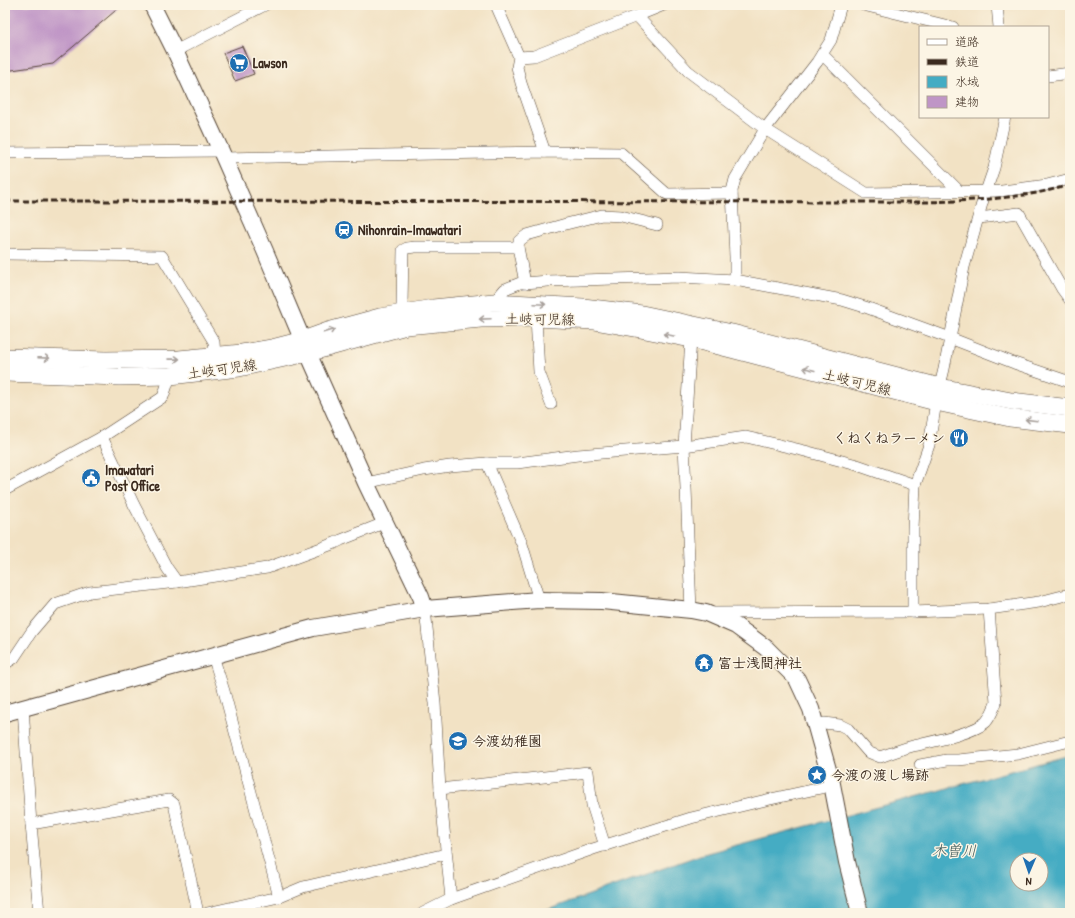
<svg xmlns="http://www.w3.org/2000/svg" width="1075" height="918" font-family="'Patrick Hand','Klee One',sans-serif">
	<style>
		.water { fill: #44acc3; stroke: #406b70; fill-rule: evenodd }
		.building { fill: #bf95c6 }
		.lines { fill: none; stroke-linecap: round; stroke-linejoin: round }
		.street-casing { stroke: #564637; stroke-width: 12 }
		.secondary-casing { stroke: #564637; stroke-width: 18 }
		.primary-casing { stroke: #564637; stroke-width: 18 }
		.street { stroke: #fff; stroke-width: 11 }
		.secondary { stroke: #fff; stroke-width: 16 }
		.primary { stroke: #fff; stroke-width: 17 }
		.rail { stroke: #3b2a1e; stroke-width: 3; stroke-dasharray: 6 3; stroke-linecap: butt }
		.oneway { stroke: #a79f9a }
		.labels { text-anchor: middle; stroke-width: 3; stroke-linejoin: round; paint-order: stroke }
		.poi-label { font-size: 14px; font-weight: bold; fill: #3b2a1e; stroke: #fcf5e5; text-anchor: start }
		.street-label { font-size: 14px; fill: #3b2a1e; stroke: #fcf5e5 }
		.water-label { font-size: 15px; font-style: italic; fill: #3e5858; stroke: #fcf5e5 }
	</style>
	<rect width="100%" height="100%" fill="#fcf5e5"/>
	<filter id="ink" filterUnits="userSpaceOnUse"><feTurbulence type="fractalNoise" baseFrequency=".025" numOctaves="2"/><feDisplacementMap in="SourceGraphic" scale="8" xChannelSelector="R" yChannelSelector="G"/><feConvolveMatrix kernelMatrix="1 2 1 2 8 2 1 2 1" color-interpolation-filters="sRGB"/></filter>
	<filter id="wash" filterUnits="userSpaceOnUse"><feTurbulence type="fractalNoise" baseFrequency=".012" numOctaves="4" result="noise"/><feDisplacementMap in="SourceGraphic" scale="16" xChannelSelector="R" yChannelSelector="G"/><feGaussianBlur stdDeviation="0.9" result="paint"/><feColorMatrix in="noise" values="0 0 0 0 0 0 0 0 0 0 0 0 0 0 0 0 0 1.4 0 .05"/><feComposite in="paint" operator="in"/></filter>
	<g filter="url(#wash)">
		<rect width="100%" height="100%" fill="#f2e2c4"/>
		<!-- water -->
		<path class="water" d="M1070 755V913H539L700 855ZM1017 860H1041V884H1017Z"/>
		<g id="blocks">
			<!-- building -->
			<g class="building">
				<polygon points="5,5 122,5 53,64 5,71"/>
				<polygon points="242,46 254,74 235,81 223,53"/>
			</g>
		</g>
	</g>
	<g filter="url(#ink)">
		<use href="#blocks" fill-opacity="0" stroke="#564637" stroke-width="1"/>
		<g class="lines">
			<!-- street casing -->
			<g class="street-casing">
				<g id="street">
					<polyline points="496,5 519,57 517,67 521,83 545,152"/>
					<polyline points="863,5 953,27"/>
					<polyline points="997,5 999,27"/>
					<polyline points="637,16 664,5"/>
					<polyline points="175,51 265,5"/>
					<polyline points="822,54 959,191"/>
					<polyline points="519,57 534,56 637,16 688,71 765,129 866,193 1002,191 1047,185 1070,179"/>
					<polyline points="1048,76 1070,73"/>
					<polyline points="5,153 221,151"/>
					<polyline points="224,158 545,152 621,153 667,194 732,193"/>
					<polyline points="979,218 1019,213 1062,289 1070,300"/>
					<polyline points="5,254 162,256 214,342 215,356"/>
					<polyline points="735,280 735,257 732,191 735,179 765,129 817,62 831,40 841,5"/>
					<polyline points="525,283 518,247 519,241 527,235 566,224 602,215 621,216 657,225"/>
					<polyline points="494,302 505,289 520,283 525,283 548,281 679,277 735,280 842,300 868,308 950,338 1014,363 1070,382"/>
					<polyline points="405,313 402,305 403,250 407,248 415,247 518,247"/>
					<polyline points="536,318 539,372 551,404"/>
					<polyline points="691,339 684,446 686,488 691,610"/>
					<polyline points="102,437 134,505 167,568 177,582"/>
					<polyline points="487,463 522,544 539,600"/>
					<polyline points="366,483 424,470 450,466 487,463 517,463 578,455 684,446 746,437 805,451 857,465 915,485"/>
					<polyline points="5,490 102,437 163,397 170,376"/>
					<polyline points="425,609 435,703 440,789 451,899"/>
					<polyline points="913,612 913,529 915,485 929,445 936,402 944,369 964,267 983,200 994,168 1005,117"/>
					<polyline points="711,613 913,612 989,609 1039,602 1070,594"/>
					<polyline points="213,656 224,691 279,897"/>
					<polyline points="5,664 14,658 32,631 55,604 90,592 177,582 267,568 335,543 341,540 384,523"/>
					<polyline points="23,708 31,824 39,913"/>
					<path d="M816 725 824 723 840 725 848 729 868 752 880 757C891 753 902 749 913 746 930 742 973 734 986 722 991 716 993 710 996 703L989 609"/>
					<polyline points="920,765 947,760 958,760 1018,754 1070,741"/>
					<polyline points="440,789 588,772 592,805 605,846"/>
					<polyline points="31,824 169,800 174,804 198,913"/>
					<polyline points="207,913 279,897 303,887 446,854"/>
					<polyline points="423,913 451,899 593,849 691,818 766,800 821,788 832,784"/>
				</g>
			</g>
			<!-- secondary casing -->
			<g class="secondary-casing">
				<g id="secondary">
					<polyline points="152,5 175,51 221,151 265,251 308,353 366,483 421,597 425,609"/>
					<polyline points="5,713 313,628 425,609 539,600 602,601 691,610 706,613 736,626 766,648 797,679 811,709 832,784 847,862 860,913"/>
				</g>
			</g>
			<!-- primary casing -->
			<g class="primary-casing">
				<g id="primary">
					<polyline points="5,357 106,360 179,359 242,353 272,348 303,340 328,331 380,317 433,308 494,302 583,307 642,314 732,333 940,387 1011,401 1070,408"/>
					<polyline points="5,373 119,377 170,376 239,368 308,353 406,326 481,319 536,318 594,321 640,329 691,339 727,348 936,402 1010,418 1070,425"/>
				</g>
			</g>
			<!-- street -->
			<use href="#street" class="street"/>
			<!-- secondary -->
			<use href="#secondary" class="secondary"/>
			<!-- primary -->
			<use href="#primary" class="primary"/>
			<!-- rail -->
			<path class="rail" d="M5 201 927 202C957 201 987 200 1016 196 1034 194 1052 190 1070 185"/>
		</g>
		<!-- one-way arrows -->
		<defs><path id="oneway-shaft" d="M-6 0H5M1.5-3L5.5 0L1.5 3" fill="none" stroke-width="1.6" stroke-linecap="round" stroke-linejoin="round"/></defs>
		<g class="oneway">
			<use href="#oneway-shaft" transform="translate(540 304) rotate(3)"/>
			<use href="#oneway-shaft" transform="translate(485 319) rotate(178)"/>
			<use href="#oneway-shaft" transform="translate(329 331) rotate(-17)"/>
			<use href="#oneway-shaft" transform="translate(669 335) rotate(-168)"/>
			<use href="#oneway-shaft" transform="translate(44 358) rotate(2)"/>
			<use href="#oneway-shaft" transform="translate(174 359) rotate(-1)"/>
			<use href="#oneway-shaft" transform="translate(809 369) rotate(-166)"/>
			<use href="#oneway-shaft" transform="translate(1031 420) rotate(-173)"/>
		</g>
	</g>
	<!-- icons -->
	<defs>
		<g id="supermarket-disc" transform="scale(1)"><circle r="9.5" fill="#1f6fb2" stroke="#fcf5e5"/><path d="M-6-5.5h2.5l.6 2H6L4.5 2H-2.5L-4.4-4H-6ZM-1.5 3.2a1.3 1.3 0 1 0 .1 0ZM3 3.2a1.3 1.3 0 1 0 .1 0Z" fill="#fff"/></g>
		<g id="station-disc" transform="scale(1)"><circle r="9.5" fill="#1f6fb2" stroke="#fcf5e5"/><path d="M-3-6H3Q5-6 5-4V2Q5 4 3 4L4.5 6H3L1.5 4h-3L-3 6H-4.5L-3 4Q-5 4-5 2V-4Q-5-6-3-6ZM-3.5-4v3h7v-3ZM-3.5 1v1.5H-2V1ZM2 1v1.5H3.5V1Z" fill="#fff"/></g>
		<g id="restaurant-disc" transform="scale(1)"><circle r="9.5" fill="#1f6fb2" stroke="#fcf5e5"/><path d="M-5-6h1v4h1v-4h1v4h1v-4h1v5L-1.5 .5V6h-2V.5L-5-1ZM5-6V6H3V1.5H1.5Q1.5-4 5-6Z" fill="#fff"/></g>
		<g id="civic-disc" transform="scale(1)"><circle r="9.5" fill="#1f6fb2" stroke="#fcf5e5"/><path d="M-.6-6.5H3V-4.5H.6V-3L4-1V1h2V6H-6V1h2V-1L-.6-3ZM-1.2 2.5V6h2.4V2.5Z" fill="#fff"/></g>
		<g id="temple-disc" transform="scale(1)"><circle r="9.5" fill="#1f6fb2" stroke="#fcf5e5"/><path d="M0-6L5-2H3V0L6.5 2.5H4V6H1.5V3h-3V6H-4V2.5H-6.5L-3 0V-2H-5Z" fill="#fff"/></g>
		<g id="school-disc" transform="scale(1)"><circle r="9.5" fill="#1f6fb2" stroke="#fcf5e5"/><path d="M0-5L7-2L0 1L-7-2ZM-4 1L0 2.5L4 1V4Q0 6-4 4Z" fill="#fff"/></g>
		<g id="sight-disc" transform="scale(1)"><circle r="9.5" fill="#1f6fb2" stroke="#fcf5e5"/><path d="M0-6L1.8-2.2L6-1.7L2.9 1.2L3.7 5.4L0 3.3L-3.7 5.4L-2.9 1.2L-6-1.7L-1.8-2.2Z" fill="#fff"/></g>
	</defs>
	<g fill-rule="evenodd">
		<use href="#supermarket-disc" x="239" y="63"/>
		<use href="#station-disc" x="344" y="230"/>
		<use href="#restaurant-disc" x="959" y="438"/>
		<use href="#civic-disc" x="91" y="478"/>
		<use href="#temple-disc" x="704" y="663"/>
		<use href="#school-disc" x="458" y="741"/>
		<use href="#sight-disc" x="817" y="775"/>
	</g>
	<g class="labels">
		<!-- poi labels -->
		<g class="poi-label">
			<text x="253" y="68">Lawson</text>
			<text x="358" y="235">Nihonrain-Imawatari</text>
			<text x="945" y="443" text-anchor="end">くねくねラーメン</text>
			<text x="105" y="475">Imawatari<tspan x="105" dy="16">Post Office</tspan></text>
			<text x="718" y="668">富士浅間神社</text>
			<text x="472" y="746">今渡幼稚園</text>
			<text x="831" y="780">今渡の渡し場跡</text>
		</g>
		<!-- street labels -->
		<g class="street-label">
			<text transform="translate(540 319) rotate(1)" y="5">土岐可児線</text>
			<text transform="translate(222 369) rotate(-8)" y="5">土岐可児線</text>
			<text transform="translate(857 382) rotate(14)" y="5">土岐可児線</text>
		</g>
		<!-- water labels -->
		<g class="water-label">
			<text x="954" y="856">木曽川</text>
		</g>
	</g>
	<!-- margin -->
	<rect width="1075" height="918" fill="none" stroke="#fcf5e5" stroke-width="20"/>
	<!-- legend -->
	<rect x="919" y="26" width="130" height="92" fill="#fcf5e5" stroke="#afa495"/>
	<rect x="927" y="39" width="20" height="6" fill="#ffffff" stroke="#afa495"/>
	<text x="955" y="46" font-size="12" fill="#3b2a1e">道路</text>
	<rect x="927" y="59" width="20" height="6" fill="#3b2a1e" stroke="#afa495"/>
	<text x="955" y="66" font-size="12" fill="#3b2a1e">鉄道</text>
	<rect x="927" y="76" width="20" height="12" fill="#44acc3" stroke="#afa495"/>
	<text x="955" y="86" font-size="12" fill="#3b2a1e">水域</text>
	<rect x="927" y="96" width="20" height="12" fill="#bf95c6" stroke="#afa495"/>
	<text x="955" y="106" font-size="12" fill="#3b2a1e">建物</text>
	<!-- north arrow -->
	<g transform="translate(1029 872) rotate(182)"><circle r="19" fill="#fcf5e5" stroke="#afa495"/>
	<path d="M0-3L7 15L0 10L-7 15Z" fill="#1f6fb2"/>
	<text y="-6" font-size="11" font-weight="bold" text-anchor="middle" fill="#3b2a1e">N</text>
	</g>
</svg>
